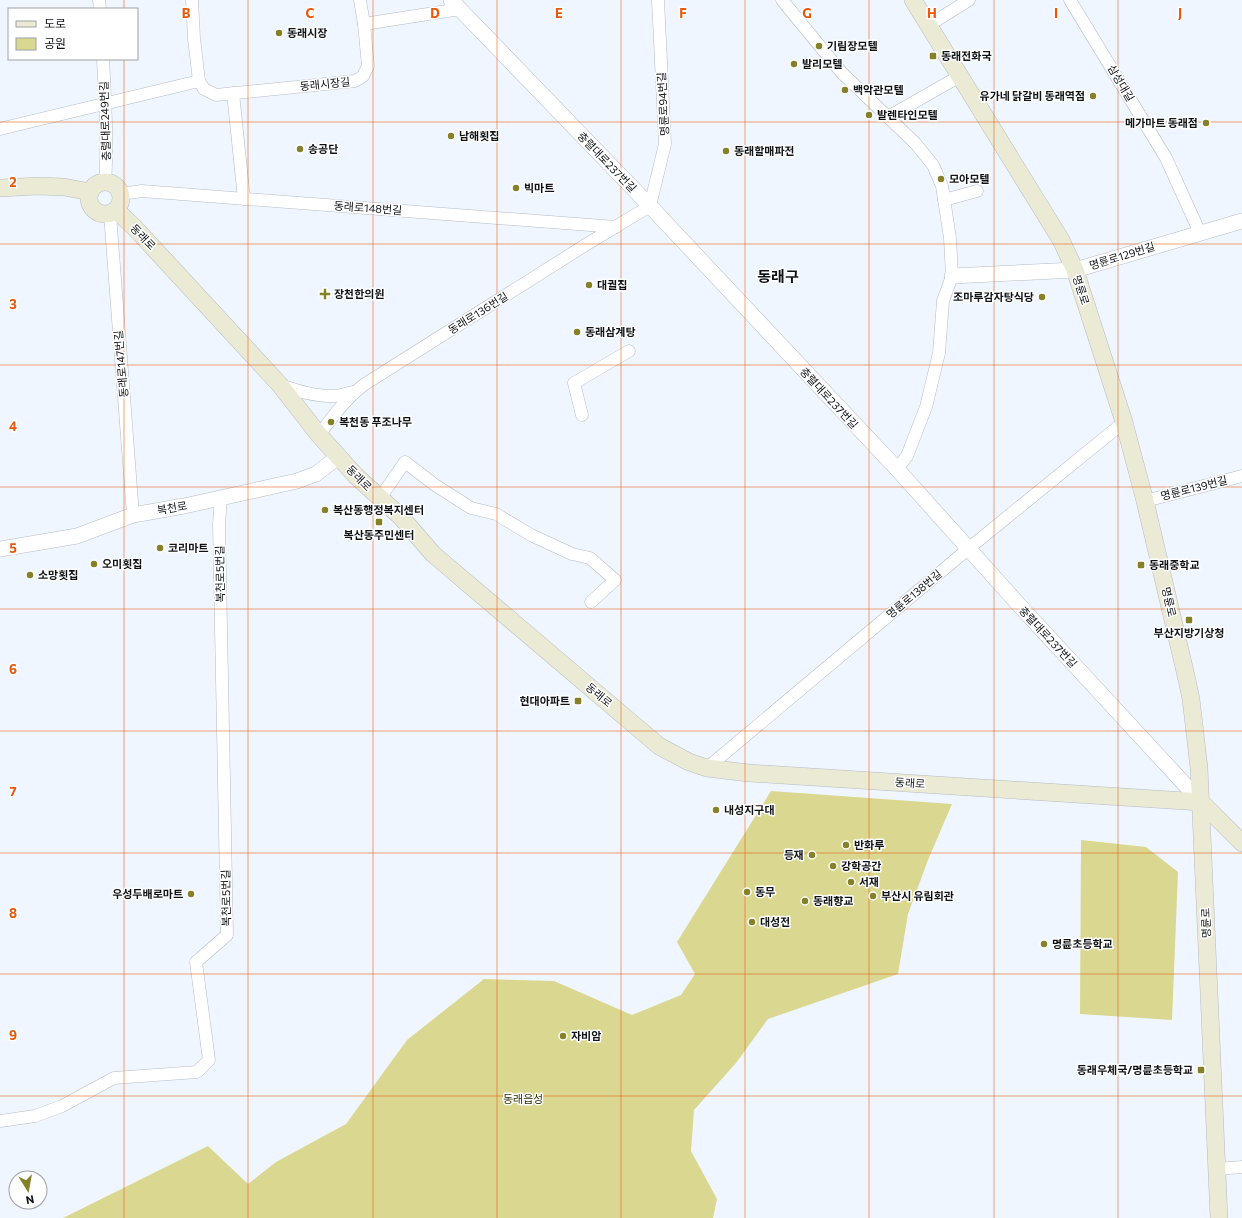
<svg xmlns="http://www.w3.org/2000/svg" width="1242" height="1218" font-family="Commissioner,'Noto Sans KR',sans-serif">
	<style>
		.green { fill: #d9d790 }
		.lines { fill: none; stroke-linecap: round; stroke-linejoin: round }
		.minor-casing { stroke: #b5bbc4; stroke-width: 13 }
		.tertiary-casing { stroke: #b5bbc4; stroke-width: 16 }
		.secondary-casing { stroke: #b5bbc4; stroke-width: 18 }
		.minor { stroke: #fff; stroke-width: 12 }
		.tertiary { stroke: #fff; stroke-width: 15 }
		.secondary { stroke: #ebead4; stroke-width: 17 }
		.grid { fill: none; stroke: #e8590c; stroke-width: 1; stroke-opacity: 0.55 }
		.poi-dot { fill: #858129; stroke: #fff; stroke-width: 1.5 }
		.labels { text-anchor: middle; stroke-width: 3; stroke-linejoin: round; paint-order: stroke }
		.poi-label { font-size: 11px; font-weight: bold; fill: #101316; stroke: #fff; text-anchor: start }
		.street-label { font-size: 11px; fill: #101316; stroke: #fff }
		.park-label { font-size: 11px; fill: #312f05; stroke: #fff }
		.district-label { font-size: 15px; font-weight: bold; fill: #101316; stroke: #fff }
		.grid-label { font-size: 13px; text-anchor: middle; font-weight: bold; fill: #e8590c; stroke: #fff; stroke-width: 3; stroke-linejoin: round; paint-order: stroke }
	</style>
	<rect width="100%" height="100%" fill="#f0f6ff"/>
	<!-- green -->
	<g class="green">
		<polygon points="771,791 952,804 928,860 908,914 898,974 768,1019 736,1063 694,1110 691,1151 717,1199 713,1218 63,1218 208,1146 248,1184 276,1162 346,1124 407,1040 484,979 554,981 632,1015 681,995 695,974 677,942"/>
		<polygon points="1081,840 1146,847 1178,872 1172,1020 1080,1014"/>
	</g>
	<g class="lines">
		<!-- minor casing -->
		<g class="minor-casing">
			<g id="minor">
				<polyline points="99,0 100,9"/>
				<polyline points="192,0 194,38 199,81 204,89 216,95 355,81 363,76 368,66 364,24 360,0"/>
				<polyline points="782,0 842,73 915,143 933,165 942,186 950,238 952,276 943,301 939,353 926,407 907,456 897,469"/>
				<polyline points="1070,0 1166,158 1200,233"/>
				<polyline points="364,24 460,9"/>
				<polyline points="929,25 969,0"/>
				<path d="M103 59C105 100 108 141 105 182"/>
				<polyline points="233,93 244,199"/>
				<polyline points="888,117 960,76"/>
				<polyline points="0,129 199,81"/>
				<polyline points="121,194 142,191 616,227"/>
				<polyline points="944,200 977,191"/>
				<polyline points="110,214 133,515"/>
				<path d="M280 385C298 391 317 397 336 396 342 395 348 393 354 392"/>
				<polyline points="582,415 574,383 629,351"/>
				<path d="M319 435C333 416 346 398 365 384L587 244 650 206 665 144 658 0"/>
				<polyline points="380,498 405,462 435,485 471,508 496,514 531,535 572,554 590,558 615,580 591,602"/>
				<polyline points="1145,501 1242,476"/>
				<polyline points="707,768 968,549 1124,422"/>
				<polyline points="0,1121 35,1116 62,1106 114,1078 197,1072 209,1060 196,962 227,935 219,524 221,498"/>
				<polyline points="1217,1169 1242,1167"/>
			</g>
		</g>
		<!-- tertiary casing -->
		<g class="tertiary-casing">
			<g id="tertiary">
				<polyline points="451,0 650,206 897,469 1020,606 1201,802"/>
				<polyline points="952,276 1075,270 1242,221"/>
				<polyline points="0,549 77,536 133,515 184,506 297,481 316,474 338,457"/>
			</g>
		</g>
		<!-- secondary casing -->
		<g class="secondary-casing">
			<g id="secondary">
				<polyline points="913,0 1061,240 1075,270 1124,422 1145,501 1187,680 1191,699 1199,768 1219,1218"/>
				<circle cx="105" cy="198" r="16"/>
				<polyline points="0,188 38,186 64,187 90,192"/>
				<polyline points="116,210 135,228 280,385 319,435 356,476 401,517 433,554 659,746 689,762 707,768 749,773 1201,802 1242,843"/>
			</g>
		</g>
		<!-- minor -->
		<use href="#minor" class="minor"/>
		<!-- tertiary -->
		<use href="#tertiary" class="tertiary"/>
		<!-- secondary -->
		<use href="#secondary" class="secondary"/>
	</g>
	<!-- grid -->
	<path class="grid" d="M124 0V9M248 0V1218M373 0V1218M497 0V1218M621 0V1218M745 0V1218M869 0V1218M994 0V1218M1118 0V1218M124 59V1218M0 122H1242M0 244H1242M0 365H1242M0 487H1242M0 609H1242M0 731H1242M0 853H1242M0 974H1242M0 1096H1242"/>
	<!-- markers -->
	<g class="poi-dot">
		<circle cx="279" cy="33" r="4"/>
		<circle cx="819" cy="46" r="4"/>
		<rect x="929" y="52" width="8" height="8" rx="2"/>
		<circle cx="794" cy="64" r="4"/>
		<circle cx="845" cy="90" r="4"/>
		<circle cx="1093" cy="96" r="4"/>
		<circle cx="869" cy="115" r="4"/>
		<circle cx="1206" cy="123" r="4"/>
		<circle cx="451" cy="136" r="4"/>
		<circle cx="300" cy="149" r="4"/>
		<circle cx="726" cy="151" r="4"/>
		<circle cx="941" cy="179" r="4"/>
		<circle cx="516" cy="188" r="4"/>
		<circle cx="589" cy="285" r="4"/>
		<path d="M323 288h4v4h4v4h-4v4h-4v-4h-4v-4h4z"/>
		<circle cx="1042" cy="297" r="4"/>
		<circle cx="577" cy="332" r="4"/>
		<circle cx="331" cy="422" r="4"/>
		<circle cx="325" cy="510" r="4"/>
		<rect x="375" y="518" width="8" height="8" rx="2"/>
		<circle cx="160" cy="548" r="4"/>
		<circle cx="94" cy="564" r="4"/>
		<rect x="1137" y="561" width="8" height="8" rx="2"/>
		<circle cx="30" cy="575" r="4"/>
		<rect x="1185" y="616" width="8" height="8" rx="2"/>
		<rect x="574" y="697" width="8" height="8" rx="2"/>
		<circle cx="716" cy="810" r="4"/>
		<circle cx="846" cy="845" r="4"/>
		<circle cx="812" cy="855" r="4"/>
		<circle cx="833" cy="866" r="4"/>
		<circle cx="851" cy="882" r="4"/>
		<circle cx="747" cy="892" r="4"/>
		<circle cx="191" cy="894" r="4"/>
		<circle cx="873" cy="896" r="4"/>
		<circle cx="805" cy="901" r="4"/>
		<circle cx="752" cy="922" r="4"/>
		<circle cx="1044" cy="944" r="4"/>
		<circle cx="563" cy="1036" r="4"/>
		<rect x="1197" y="1066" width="8" height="8" rx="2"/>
	</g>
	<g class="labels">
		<!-- poi labels -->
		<g class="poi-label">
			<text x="287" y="37">동래시장</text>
			<text x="827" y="50">기림장모텔</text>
			<text x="941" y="60">동래전화국</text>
			<text x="802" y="68">발리모텔</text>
			<text x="853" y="94">백악관모텔</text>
			<text x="1085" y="100" text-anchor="end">유가네 닭갈비 동래역점</text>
			<text x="877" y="119">발렌타인모텔</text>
			<text x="1198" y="127" text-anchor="end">메가마트 동래점</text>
			<text x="459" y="140">남해횟집</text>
			<text x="308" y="153">송공단</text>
			<text x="734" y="155">동래할매파전</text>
			<text x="949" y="183">모아모텔</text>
			<text x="524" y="192">빅마트</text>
			<text x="597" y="289">대궐집</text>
			<text x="334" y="298">장천한의원</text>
			<text x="1034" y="301" text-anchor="end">조마루감자탕식당</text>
			<text x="585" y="336">동래삼계탕</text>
			<text x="339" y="426">복천동 푸조나무</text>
			<text x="333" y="514">복산동행정복지센터</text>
			<text x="379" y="539" text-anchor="middle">복산동주민센터</text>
			<text x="168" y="552">코리마트</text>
			<text x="102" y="568">오미횟집</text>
			<text x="1149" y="569">동래중학교</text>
			<text x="38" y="579">소망횟집</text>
			<text x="1189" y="637" text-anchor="middle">부산지방기상청</text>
			<text x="570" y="705" text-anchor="end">현대아파트</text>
			<text x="724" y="814">내성지구대</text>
			<text x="854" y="849">반화루</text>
			<text x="804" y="859" text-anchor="end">등재</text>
			<text x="841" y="870">강학공간</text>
			<text x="859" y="886">서재</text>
			<text x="755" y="896">동무</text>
			<text x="183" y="898" text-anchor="end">우성두배로마트</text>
			<text x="881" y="900">부산시 유림회관</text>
			<text x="813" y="905">동래향교</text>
			<text x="760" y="926">대성전</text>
			<text x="1052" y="948">명륜초등학교</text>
			<text x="571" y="1040">자비암</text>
			<text x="1193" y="1074" text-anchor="end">동래우체국/명륜초등학교</text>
		</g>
		<!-- street labels -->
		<g class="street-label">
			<text transform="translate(1121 83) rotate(59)" y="4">삼성대길</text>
			<text transform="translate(325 84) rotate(-6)" y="4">동래시장길</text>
			<text transform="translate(663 104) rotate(-93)" y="4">명륜로94번길</text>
			<text transform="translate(105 121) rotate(-92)" y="4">충렬대로249번길</text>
			<text transform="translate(607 162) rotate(46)" y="4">충렬대로237번길</text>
			<text transform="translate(368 208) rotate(4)" y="4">동래로148번길</text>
			<text transform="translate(143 237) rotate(46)" y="4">동래로</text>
			<text transform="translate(1122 256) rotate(-17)" y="4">명륜로129번길</text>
			<text transform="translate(1081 290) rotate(72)" y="4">명륜로</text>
			<text transform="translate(478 313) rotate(-32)" y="4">동래로136번길</text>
			<text transform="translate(121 364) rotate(-95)" y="4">동래로147번길</text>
			<text transform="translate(829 398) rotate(47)" y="4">충렬대로237번길</text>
			<text transform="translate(359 478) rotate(45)" y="4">동래로</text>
			<text transform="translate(1194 488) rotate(-14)" y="4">명륜로139번길</text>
			<text transform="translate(172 508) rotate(-10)" y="4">복천로</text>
			<text transform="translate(220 574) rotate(-91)" y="4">복천로5번길</text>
			<text transform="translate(914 594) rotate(-40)" y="4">명륜로138번길</text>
			<text transform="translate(1169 602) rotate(77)" y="4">명륜로</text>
			<text transform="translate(1048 637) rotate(47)" y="4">충렬대로237번길</text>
			<text transform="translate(599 695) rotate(40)" y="4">동래로</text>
			<text transform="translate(910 783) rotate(4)" y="4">동래로</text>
			<text transform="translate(226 898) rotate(-91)" y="4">복천로5번길</text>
			<text transform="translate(1206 923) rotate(-92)" y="4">명륜로</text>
		</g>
		<!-- park labels -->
		<g class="park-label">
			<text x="523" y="1103">동래읍성</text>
		</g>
		<!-- district labels -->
		<g class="district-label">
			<text x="778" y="282">동래구</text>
		</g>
	</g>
	<g class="grid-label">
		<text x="186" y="18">B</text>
		<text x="310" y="18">C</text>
		<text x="435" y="18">D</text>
		<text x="559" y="18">E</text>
		<text x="683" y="18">F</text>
		<text x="807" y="18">G</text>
		<text x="932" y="18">H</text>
		<text x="1056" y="18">I</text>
		<text x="1180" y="18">J</text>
		<text x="13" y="187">2</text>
		<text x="13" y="309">3</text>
		<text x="13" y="431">4</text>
		<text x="13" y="553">5</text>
		<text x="13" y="674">6</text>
		<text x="13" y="796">7</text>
		<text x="13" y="918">8</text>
		<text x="13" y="1040">9</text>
	</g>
	<!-- legend -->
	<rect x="8" y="8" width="130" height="52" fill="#ffffff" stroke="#9fa1a2"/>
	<rect x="16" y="21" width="20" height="6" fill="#ebead4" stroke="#9fa1a2"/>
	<text x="44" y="28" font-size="12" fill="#101316">도로</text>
	<rect x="16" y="38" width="20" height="12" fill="#d9d790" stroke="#9fa1a2"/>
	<text x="44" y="48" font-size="12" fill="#101316">공원</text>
	<!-- north arrow -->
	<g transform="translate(28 1190) rotate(169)"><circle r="19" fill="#ffffff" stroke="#9fa1a2"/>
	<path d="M0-3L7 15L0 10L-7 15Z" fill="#858129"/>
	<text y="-6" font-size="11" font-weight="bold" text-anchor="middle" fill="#101316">N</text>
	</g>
</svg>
